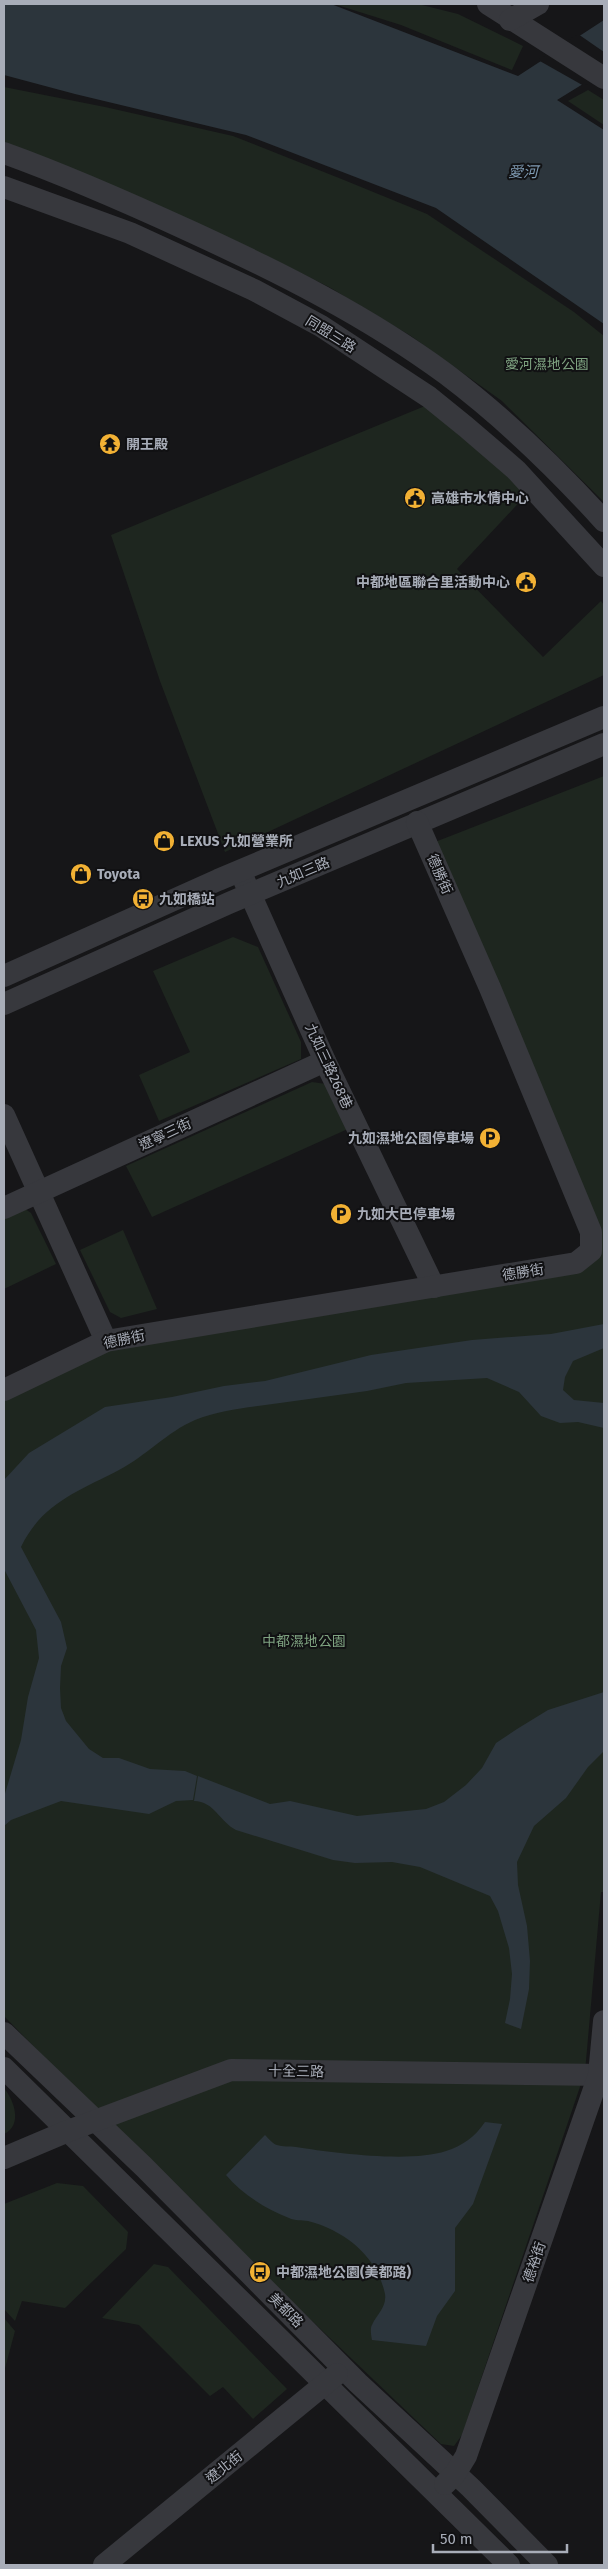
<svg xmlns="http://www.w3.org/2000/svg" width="608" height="2569" font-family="'Fira Sans','Noto Sans TC',sans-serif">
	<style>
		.green { fill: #1e261f }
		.water { fill: #2c353c }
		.pier { fill: #161618 }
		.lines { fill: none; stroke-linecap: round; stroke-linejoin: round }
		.minor { stroke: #37383d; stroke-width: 22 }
		.labels { text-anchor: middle; stroke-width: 4; stroke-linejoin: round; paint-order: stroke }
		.street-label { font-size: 14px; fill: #a8adb8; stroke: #111113 }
		.park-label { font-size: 14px; fill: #7fa381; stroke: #111113 }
		.poi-label { font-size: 14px; font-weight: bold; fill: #a8adb8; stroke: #111113; text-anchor: start }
		.water-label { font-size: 15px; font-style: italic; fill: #7f9bb3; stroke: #111113 }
	</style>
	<rect width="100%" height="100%" fill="#161618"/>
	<!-- green -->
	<g class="green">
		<polygon points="334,4 418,4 458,14 523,46 512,70 401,25"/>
		<polygon points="4,87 105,107 233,136 344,180 427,214 574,312 604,336 604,502 502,401 411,336 329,287 232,239 4,148"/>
		<polygon points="588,90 604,100 604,125 568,101"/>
		<polygon points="425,406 528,493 457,569 543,657 601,601 604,605 604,675 225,852 160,681 111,535"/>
		<polygon points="604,776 604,1892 601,1892 585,2072 462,2435 454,2446 441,2444 156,2172 4,2016 4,1390 106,1341 591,1251 435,842"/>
		<polygon points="233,937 258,947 301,1042 301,1059 159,1121 139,1075 190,1052 153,971"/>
		<polygon points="312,1082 326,1084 350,1128 152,1217 126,1166"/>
		<polygon points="25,1209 31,1213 56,1264 4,1289 4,1219"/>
		<polygon points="123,1230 157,1309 121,1318 110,1312 80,1250"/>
		<path d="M4 2088C14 2100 23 2125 4 2134Z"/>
		<polygon points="57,2183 83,2186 128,2232 126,2249 65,2308 22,2301 15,2321 4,2309 4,2204"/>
		<polygon points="154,2264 168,2267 287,2389 253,2419 223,2387 210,2396 139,2325 102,2318"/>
		<polygon points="4,2318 15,2331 4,2372"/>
	</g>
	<!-- water -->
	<g class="water">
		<polygon points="4,4 331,4 518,76 604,20 604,71 557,100 604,130 604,324 436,208 246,135 75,94 4,75"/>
		<path d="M604 1324V1348L573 1361 565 1377 563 1390 574 1400 604 1403V1428L578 1422 560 1423 541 1416 519 1392 487 1378 406 1383 367 1391C338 1395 309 1399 280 1403 252 1407 222 1409 195 1420 167 1432 146 1456 119 1470 79 1491 42 1503 21 1547L61 1622 67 1648 61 1666 60 1688 61 1708 66 1721 89 1749 103 1758H119L150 1769 185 1771 197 1776 193 1800 176 1801 149 1814 61 1801 11 1820 4 1826V1797L21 1740 28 1697 39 1658 36 1630 4 1569V1480L29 1453 105 1407 172 1397 224 1386 265 1381 371 1355 472 1340 551 1334Z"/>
		<path d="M604 1692V1751L588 1767 566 1798 534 1826 517 1862 518 1885 527 1926 530 1961 529 1989 521 2029 505 2023 510 1999 512 1974 509 1948 498 1911 490 1896 420 1867 392 1862 355 1863 333 1860 236 1830C220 1822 214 1801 194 1801L198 1776 270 1804 290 1801 357 1816 426 1809 444 1802 466 1785 482 1768 496 1743 517 1729 548 1710Z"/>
		<path d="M485 2122 502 2124 473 2204 455 2228V2291L437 2316 426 2346 372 2340C371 2335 370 2328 372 2325 377 2314 387 2307 385 2294 377 2255 343 2230 308 2221 302 2220 295 2221 289 2218 266 2209 242 2194 226 2175L265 2135C268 2138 273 2144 277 2145 282 2147 290 2146 296 2147 333 2153 411 2163 446 2151 462 2146 475 2137 485 2122Z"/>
	</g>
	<!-- pier -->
	<polygon class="pier" points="578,34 604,52 604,74 584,86 538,60"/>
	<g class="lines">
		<!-- minor -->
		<g class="minor">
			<polyline points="488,4 604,78"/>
			<polyline points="510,20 538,4"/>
			<path d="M4 153C68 176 131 204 192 232 281 273 367 316 446 374 503 417 556 468 604 521"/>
			<polyline points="4,187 130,233 254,290 321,326 429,397 466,427 516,470 604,566"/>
			<polyline points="244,880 325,1061 434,1287"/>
			<polyline points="4,976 218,880 604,717"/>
			<polyline points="4,1004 229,903 604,744"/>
			<polyline points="4,1115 106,1341"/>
			<polyline points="4,1208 325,1061"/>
			<polyline points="4,1390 106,1341 576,1263 591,1251 591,1232 490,988 417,822"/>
			<polyline points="4,2033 144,2167 358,2383 471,2488 547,2565"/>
			<polyline points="4,2068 509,2565"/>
			<polyline points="4,2158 68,2131 231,2070 604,2075"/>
			<polyline points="445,2484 455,2474 466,2456 599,2075 604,2021"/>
			<polyline points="104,2565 337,2374"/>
		</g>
	</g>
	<!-- icons -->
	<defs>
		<g id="temple-disc" transform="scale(1.125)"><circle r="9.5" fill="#f2b134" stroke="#111113"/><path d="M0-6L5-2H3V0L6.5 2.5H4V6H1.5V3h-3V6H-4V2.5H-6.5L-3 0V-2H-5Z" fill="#111"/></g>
		<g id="civic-disc" transform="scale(1.125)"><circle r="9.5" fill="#f2b134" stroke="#111113"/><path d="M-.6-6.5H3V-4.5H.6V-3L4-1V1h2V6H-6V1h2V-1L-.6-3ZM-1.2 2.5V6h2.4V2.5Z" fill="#111"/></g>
		<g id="shop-disc" transform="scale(1.125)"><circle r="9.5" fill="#f2b134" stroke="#111113"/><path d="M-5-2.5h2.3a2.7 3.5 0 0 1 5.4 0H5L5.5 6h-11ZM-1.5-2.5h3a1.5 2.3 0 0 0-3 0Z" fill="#111"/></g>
		<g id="bus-disc" transform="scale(1.125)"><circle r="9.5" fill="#f2b134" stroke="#111113"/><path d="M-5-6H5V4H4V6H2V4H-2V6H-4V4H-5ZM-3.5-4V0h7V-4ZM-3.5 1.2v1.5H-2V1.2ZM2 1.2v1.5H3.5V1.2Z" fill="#111"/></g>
		<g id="parking-disc" transform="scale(1.125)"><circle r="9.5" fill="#f2b134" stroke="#111113"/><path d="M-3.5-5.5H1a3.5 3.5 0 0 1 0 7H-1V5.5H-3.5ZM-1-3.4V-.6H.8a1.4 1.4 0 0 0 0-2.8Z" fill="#111"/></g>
	</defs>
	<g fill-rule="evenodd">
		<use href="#temple-disc" x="110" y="444"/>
		<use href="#civic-disc" x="415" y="498"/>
		<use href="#civic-disc" x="526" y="582"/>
		<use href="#shop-disc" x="164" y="841"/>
		<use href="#shop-disc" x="81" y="874"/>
		<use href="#bus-disc" x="143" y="899"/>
		<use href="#parking-disc" x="490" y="1138"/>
		<use href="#parking-disc" x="341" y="1214"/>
		<use href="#bus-disc" x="260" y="2272"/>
	</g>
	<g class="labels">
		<!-- street labels -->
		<g class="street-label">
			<text transform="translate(331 334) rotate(32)" y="5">同盟三路</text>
			<text transform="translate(303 872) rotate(-23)" y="5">九如三路</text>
			<text transform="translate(440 874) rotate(66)" y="5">德勝街</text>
			<text transform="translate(329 1066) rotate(65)" y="5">九如三路268巷</text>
			<text transform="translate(165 1134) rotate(-25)" y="5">遼寧三街</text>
			<text transform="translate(523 1272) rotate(-9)" y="5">德勝街</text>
			<text transform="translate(124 1339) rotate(-12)" y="5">德勝街</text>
			<text transform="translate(296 2071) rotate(1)" y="5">十全三路</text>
			<text transform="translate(534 2262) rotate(-71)" y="5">德裕街</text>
			<text transform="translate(286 2310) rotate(45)" y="5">美都路</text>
			<text transform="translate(224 2467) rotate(-39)" y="5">遼北街</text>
		</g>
		<!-- park labels -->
		<g class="park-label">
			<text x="547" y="369">愛河濕地公園</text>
			<text x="304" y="1646">中都濕地公園</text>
		</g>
		<!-- poi labels -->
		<g class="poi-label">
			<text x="126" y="449">開王殿</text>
			<text x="431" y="503">高雄市水情中心</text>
			<text x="510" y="587" text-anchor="end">中都地區聯合里活動中心</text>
			<text x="180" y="846">LEXUS 九如營業所</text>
			<text x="97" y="879">Toyota</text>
			<text x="159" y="904">九如橋站</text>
			<text x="474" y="1143" text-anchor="end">九如濕地公園停車場</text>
			<text x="357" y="1219">九如大巴停車場</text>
			<text x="276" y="2277">中都濕地公園(美都路)</text>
		</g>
		<!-- water labels -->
		<g class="water-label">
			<text x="523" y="177">愛河</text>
		</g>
	</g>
	<!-- border -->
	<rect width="608" height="2569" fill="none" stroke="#a8adb8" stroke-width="10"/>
	<!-- scale -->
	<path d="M433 2544v8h134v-8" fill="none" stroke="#a8adb8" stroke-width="2.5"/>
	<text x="440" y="2544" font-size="15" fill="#a8adb8" stroke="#111113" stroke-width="4" paint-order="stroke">50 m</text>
</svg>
